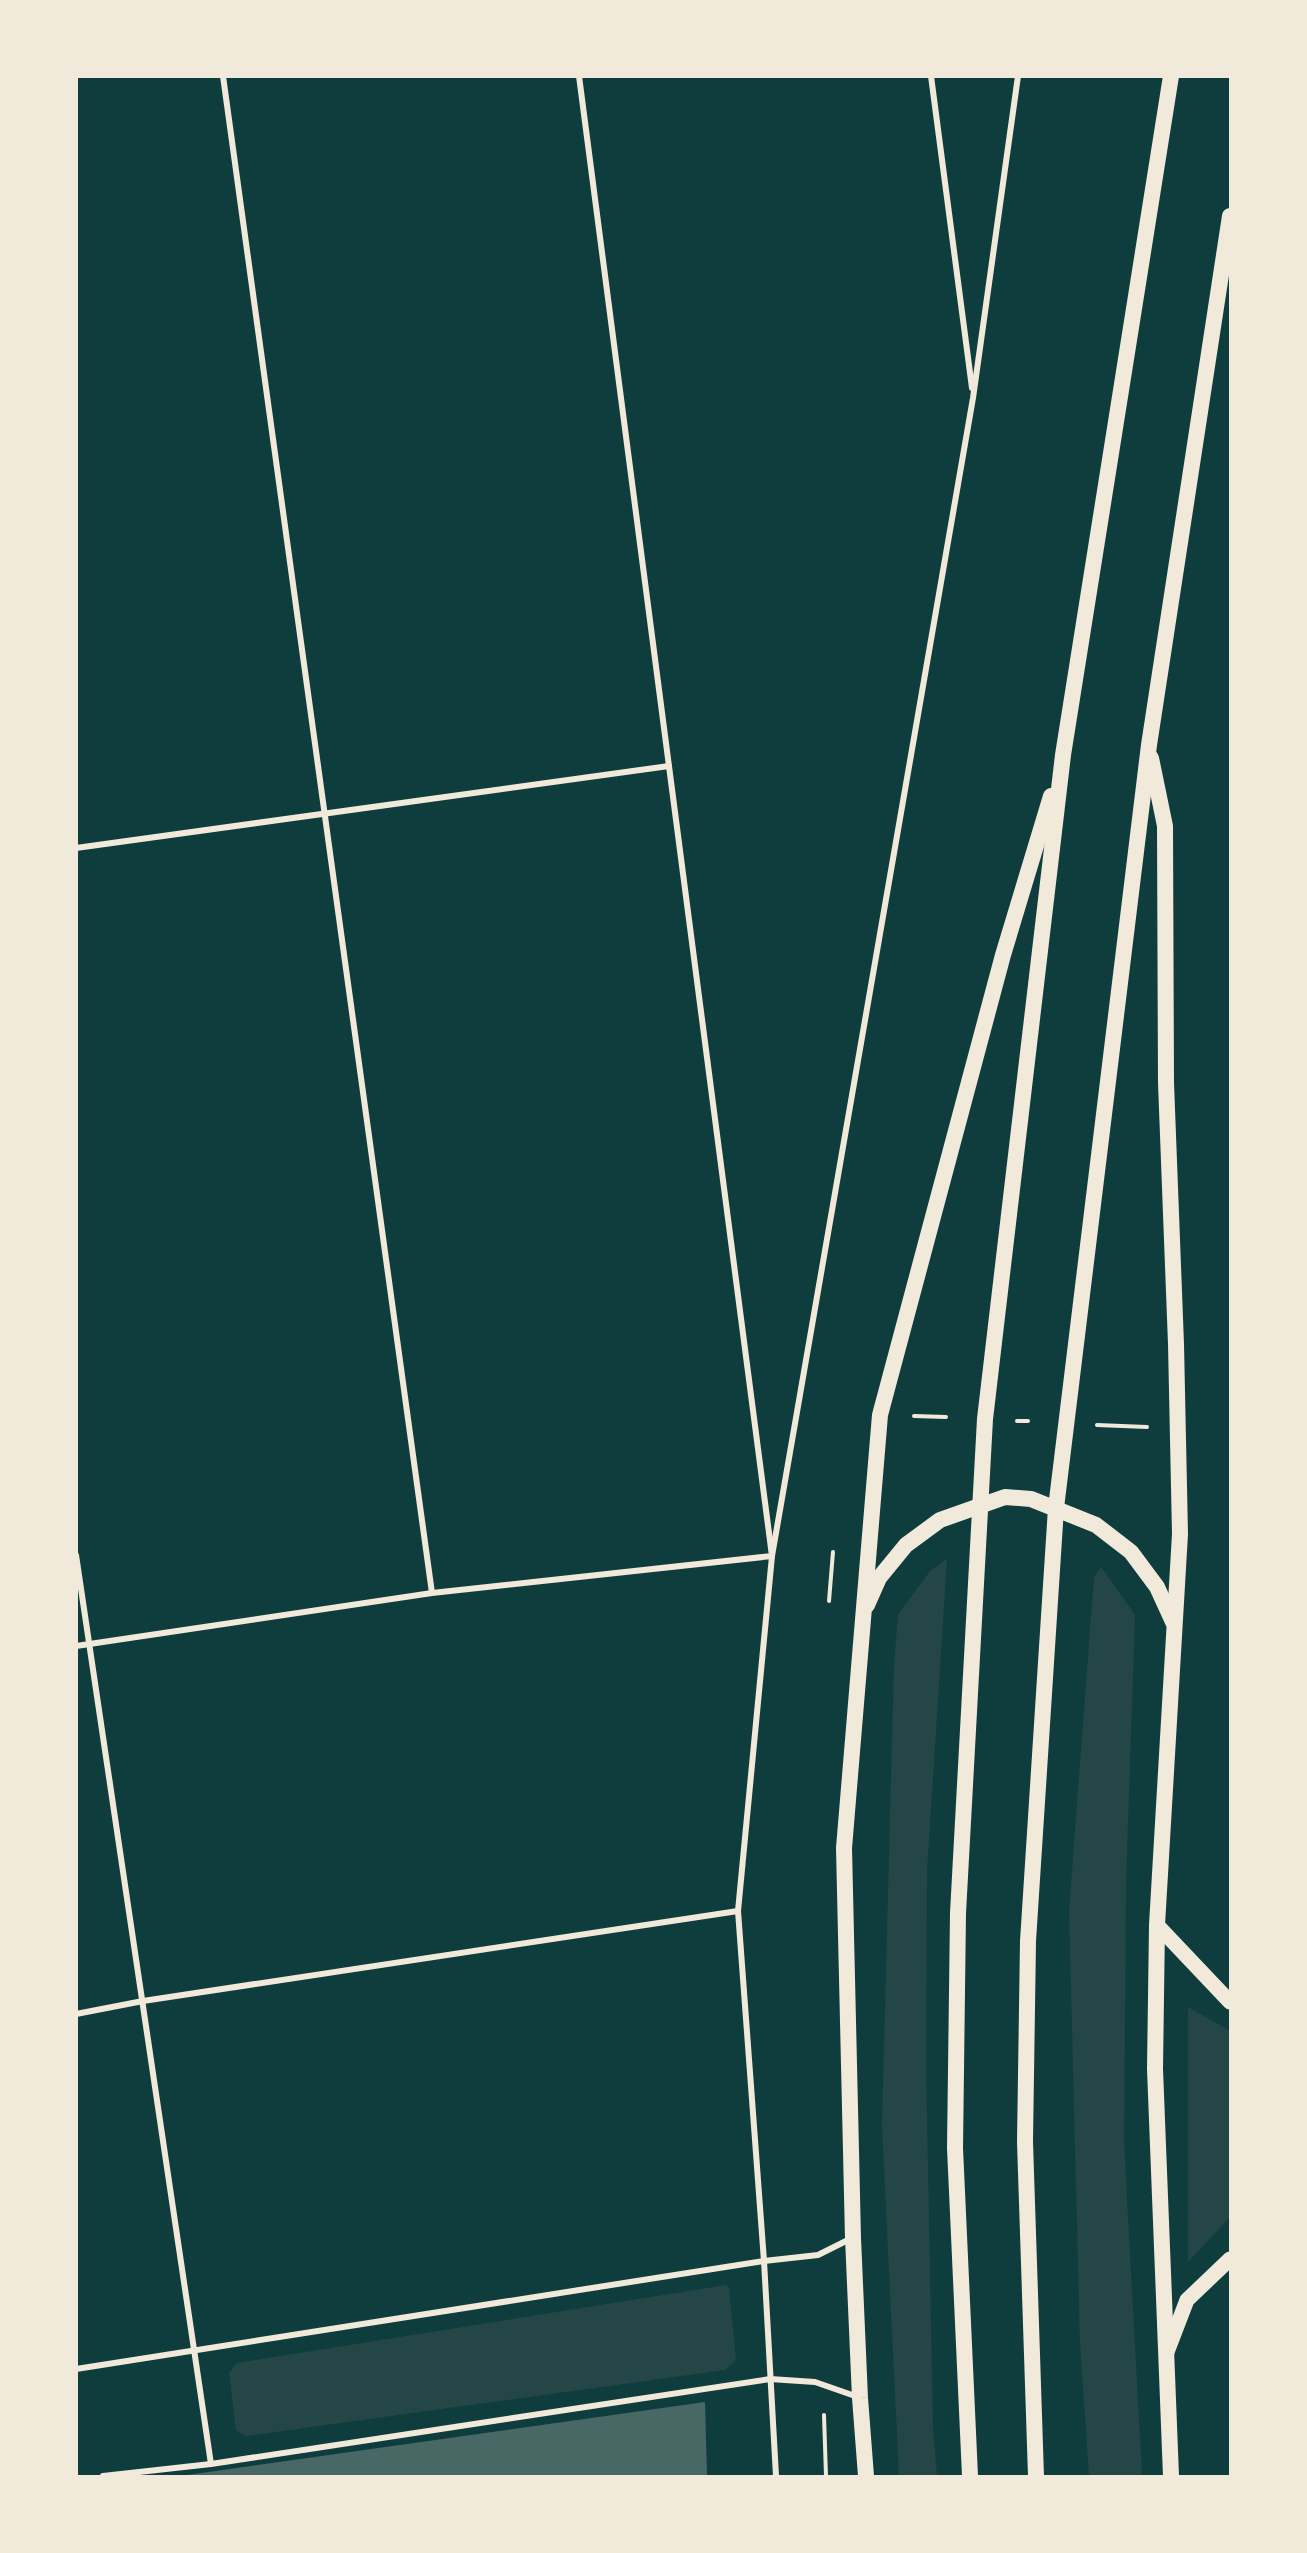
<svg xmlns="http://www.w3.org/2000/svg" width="1307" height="2553" font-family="Manrope,sans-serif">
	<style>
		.green { fill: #244646 }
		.building { fill: #486865 }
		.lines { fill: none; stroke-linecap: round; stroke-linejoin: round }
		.path { stroke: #f1e9da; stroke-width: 4 }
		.minor { stroke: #f1e9da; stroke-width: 6 }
		.primary { stroke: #f1e9da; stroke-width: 15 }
		.trunk { stroke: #f1e9da; stroke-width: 16 }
	</style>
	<rect width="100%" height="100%" fill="#0f3d3e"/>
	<!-- green -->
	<g class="green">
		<polygon points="947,1559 927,1871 926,2067 933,2428 937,2476 899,2476 882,2126 894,1664 898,1615 930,1571"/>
		<polygon points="1101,1567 1135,1615 1126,1883 1124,2142 1142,2476 1089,2476 1080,2343 1069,1911 1094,1577"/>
		<polygon points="1188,2007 1230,2031 1230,2217 1188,2262"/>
		<polygon points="726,2285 729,2288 736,2360 725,2370 246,2436 236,2430 229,2373 237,2363"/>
	</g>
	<!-- building -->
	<polygon class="building" points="705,2402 707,2476 187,2476 187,2475"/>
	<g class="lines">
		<!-- path -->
		<g class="path">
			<polyline points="914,1416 946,1417"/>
			<polyline points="1017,1421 1028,1421"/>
			<polyline points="1097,1425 1147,1427"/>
			<polyline points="829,1601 833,1552"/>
			<polyline points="824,2415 826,2476"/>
		</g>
		<!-- minor -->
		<g class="minor">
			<polyline points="223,76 432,1593"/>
			<polyline points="931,76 972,388"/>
			<polyline points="76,848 669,766"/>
			<polyline points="76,1555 211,2464"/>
			<polyline points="76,1646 432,1593 772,1556 579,76"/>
			<polyline points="76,2014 143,2001 738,1911"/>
			<polyline points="76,2369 764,2261 818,2255 852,2238"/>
			<polyline points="103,2476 211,2464 770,2379 815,2382 858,2397"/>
			<polyline points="776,2476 764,2261 738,1911 772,1556 973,398 1018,76"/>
		</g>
		<!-- primary -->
		<g class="primary">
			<polyline points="1157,1925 1230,2002"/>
			<polyline points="1167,2352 1187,2300 1230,2259"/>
		</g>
		<!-- trunk -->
		<g class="trunk">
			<polyline points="1151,758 1165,826 1166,1083 1176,1344 1180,1534 1157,1925 1155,2069 1171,2476"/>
			<polyline points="867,1605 879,1578 906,1545 940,1520 1005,1497 1031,1499 1096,1525 1131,1552 1157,1587 1173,1622"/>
			<polyline points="866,2476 860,2398 853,2238 844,1848 880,1415 1003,955 1051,796"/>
			<polyline points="970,2476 955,2148 958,1913 985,1419 1063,755 1171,76"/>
			<polyline points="1036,2476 1025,2142 1028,1941 1056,1508 1149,745 1230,216"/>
		</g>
	</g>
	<!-- border -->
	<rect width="1307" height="2553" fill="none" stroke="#f1e9da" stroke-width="156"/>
</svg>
